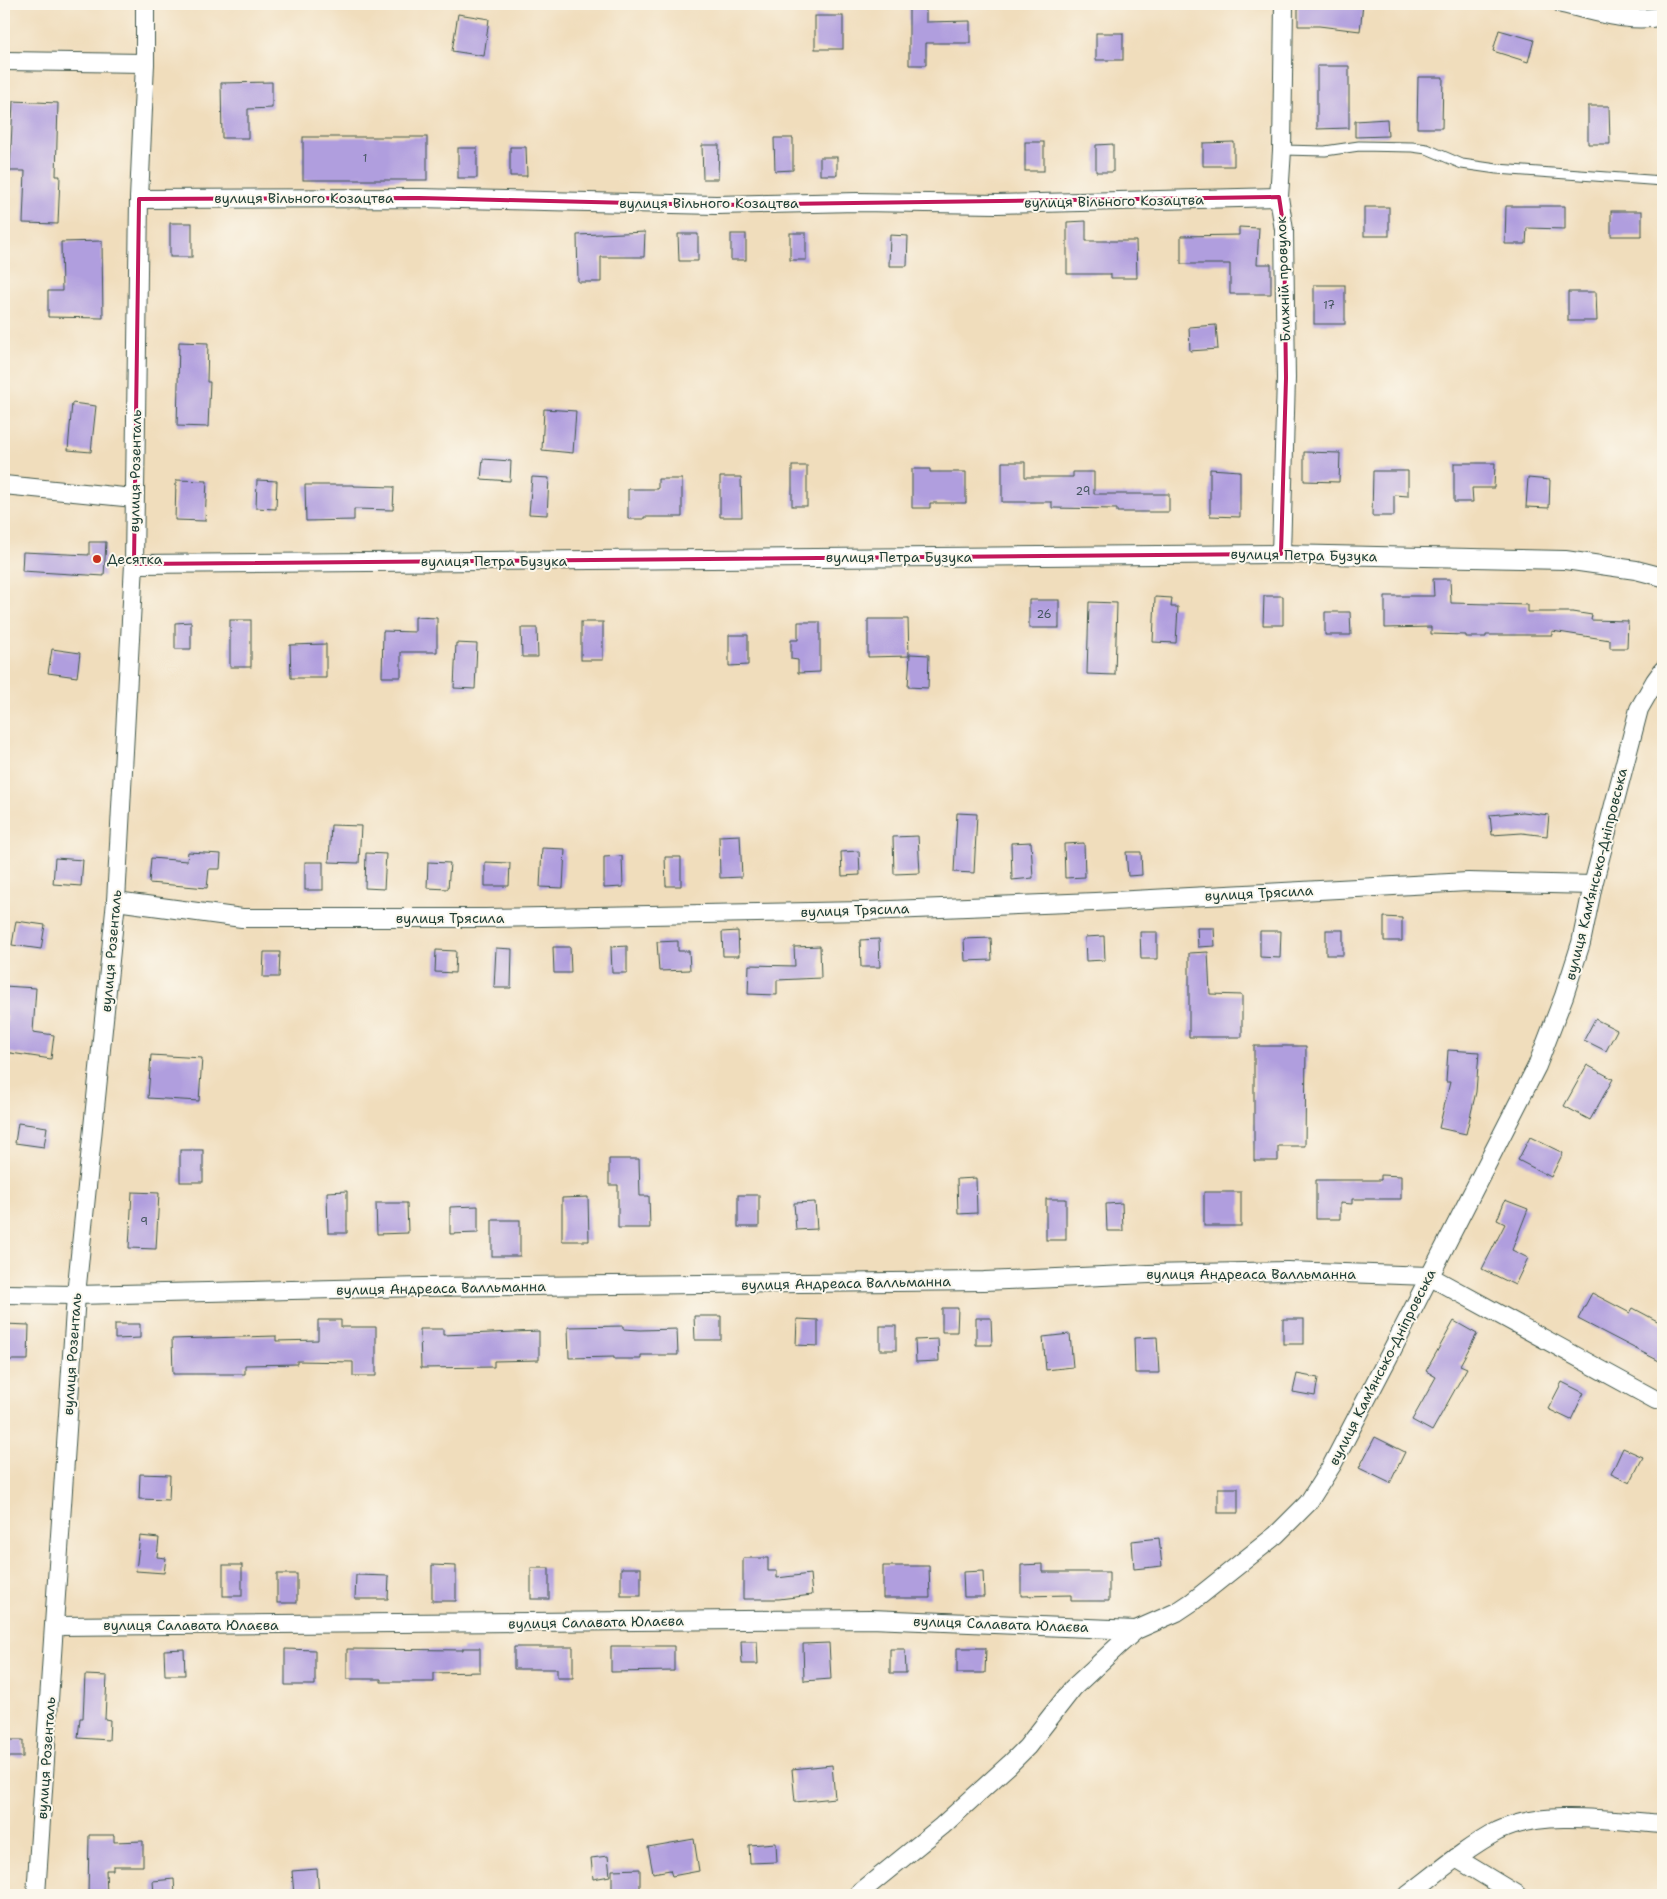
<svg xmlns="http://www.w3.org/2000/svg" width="1667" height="1899" font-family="'Shantell Sans',sans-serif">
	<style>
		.building { fill: #b09ede }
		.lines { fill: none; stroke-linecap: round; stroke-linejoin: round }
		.lane-casing { stroke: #3e5548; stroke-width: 11 }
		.street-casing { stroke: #3e5548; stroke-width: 20 }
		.lane { stroke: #fff; stroke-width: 9 }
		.street { stroke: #fff; stroke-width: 18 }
		.marked { fill: none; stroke: #c2185b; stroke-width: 4; stroke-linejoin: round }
		.poi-dot { fill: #c8321e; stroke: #fbf7ec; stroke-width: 2 }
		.labels { text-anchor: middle; stroke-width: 4; stroke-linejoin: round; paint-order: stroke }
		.number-label { font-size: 11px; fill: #43555e }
		.street-label { font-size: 14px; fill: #1f3d34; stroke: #fbf7ec }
		.poi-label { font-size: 14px; fill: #1f3d34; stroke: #fbf7ec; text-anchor: start }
	</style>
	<rect width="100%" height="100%" fill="#fbf7ec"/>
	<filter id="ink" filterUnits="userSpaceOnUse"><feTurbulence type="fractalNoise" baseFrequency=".02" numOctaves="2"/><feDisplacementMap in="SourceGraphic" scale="10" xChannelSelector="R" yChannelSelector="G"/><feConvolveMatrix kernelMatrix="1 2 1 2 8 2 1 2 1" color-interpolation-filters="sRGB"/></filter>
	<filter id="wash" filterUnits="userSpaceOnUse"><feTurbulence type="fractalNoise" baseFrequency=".0096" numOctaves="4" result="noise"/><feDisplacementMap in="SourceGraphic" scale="20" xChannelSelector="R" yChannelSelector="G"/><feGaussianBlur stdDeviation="1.12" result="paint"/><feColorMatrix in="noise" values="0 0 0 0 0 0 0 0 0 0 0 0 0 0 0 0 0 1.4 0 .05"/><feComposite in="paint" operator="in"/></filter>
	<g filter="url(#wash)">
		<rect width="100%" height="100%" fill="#f0ddbc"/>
		<g id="blocks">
			<!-- building -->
			<g class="building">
				<polygon points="909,4 926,4 926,22 970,21 970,43 926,43 926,65 909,65"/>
				<polygon points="1298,4 1363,4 1360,31 1319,26 1298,26"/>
				<polygon points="458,14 489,19 484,56 452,51"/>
				<rect x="815" y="16" width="28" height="33"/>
				<polygon points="1499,30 1534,40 1528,62 1493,51"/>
				<rect x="1096" y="33" width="27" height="27"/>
				<polygon points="1317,66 1349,66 1349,128 1317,129"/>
				<polygon points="1418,77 1443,77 1442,128 1417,128"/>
				<polygon points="272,82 272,108 248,109 248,138 222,138 221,83"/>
				<polygon points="13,101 58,103 56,176 60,176 58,224 23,223 25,171 10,171"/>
				<polygon points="1588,106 1609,106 1610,144 1588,144"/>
				<polygon points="1387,119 1388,136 1355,137 1355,121"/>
				<rect x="303" y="137" width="124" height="43"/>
				<polygon points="774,138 793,138 793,170 775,171"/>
				<rect x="1025" y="142" width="19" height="29"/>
				<polygon points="1234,142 1234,166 1203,166 1203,143"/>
				<polygon points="1113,144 1113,172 1096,172 1096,145"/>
				<polygon points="702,145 719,145 718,179 703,179"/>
				<polygon points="510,147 526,147 527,176 510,176"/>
				<rect x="458" y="148" width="19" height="30"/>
				<rect x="820" y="157" width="17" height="18"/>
				<polygon points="1506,206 1565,206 1565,229 1527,228 1526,244 1505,244"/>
				<rect x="1364" y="207" width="25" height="29"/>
				<rect x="1611" y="211" width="31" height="25"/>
				<polygon points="1086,221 1086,241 1136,241 1137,278 1111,278 1111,274 1067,274 1067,222"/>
				<rect x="170" y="223" width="22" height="34"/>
				<polygon points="1239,227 1259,228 1257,264 1271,264 1271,294 1230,294 1230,264 1181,264 1181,236 1239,235"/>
				<polygon points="645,232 644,257 601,257 601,282 578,282 577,235"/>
				<rect x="790" y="233" width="16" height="27"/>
				<polygon points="678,234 698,234 698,261 679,261"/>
				<rect x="731" y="234" width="15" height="26"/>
				<polygon points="890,235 908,236 907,266 889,266"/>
				<polygon points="102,241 103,318 48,317 48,291 62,291 61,242"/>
				<rect x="1314" y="285" width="31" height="39"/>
				<polygon points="1568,292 1596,292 1597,321 1568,321"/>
				<polygon points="1216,325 1218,349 1190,351 1189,327"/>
				<polygon points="179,342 208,343 207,382 210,382 208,427 177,426"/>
				<polygon points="72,403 96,406 91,452 68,450"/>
				<polygon points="544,409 576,411 573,453 542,450"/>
				<polygon points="1304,452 1340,453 1339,482 1304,481"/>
				<polygon points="483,459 511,461 510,481 481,479"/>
				<polygon points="1002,462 1025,462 1025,477 1073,477 1073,472 1094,472 1094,494 1169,494 1169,512 1117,512 1117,509 1052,508 1052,502 1002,502"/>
				<polygon points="1454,463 1495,463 1494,488 1472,488 1473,502 1454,502"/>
				<rect x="792" y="466" width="15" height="40"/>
				<polygon points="912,469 930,469 930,472 966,472 966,503 930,503 930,508 912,508"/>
				<polygon points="1210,469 1240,471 1240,517 1210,516"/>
				<polygon points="1373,471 1408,471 1408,496 1394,495 1394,516 1372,516"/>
				<polygon points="532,477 549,478 547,515 529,514"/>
				<polygon points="720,477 741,477 742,517 720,517"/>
				<polygon points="1528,478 1550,480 1549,508 1526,507"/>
				<polygon points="658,479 682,479 682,517 644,517 644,519 628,519 628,489 658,489"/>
				<polygon points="176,480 207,481 205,521 175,520"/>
				<polygon points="257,480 277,481 276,509 256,508"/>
				<polygon points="305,485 354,485 354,486 394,487 393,510 354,509 354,520 306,521"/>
				<polygon points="89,542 106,542 104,576 22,571 23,552 89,555"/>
				<polygon points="1433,579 1450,579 1451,603 1528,605 1528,612 1573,612 1592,615 1591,620 1628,621 1627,648 1610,648 1610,640 1552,631 1552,635 1486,635 1486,637 1466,637 1466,635 1431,634 1431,627 1385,628 1385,596 1434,596"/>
				<polygon points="1264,596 1283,596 1283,625 1263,625"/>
				<polygon points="1155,597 1172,598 1171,607 1178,607 1176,643 1153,642"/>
				<rect x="1029" y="600" width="30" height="28"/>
				<polygon points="1089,602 1117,603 1115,675 1087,674"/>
				<polygon points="1325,612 1350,612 1351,635 1325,635"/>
				<polygon points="415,617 437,618 437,652 401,652 401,677 382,677 383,631 415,632"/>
				<polygon points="868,619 908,619 909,656 868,657"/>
				<rect x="230" y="620" width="21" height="47"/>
				<polygon points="191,622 191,649 175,649 175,623"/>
				<rect x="581" y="622" width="22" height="38"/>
				<polygon points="798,622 820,622 820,672 798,673 798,660 791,659 791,640 798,640"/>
				<polygon points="521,628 537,628 538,657 522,657"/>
				<polygon points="729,635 748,635 748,665 729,666"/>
				<polygon points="456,643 477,644 475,689 454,688"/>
				<polygon points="326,644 326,678 291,678 290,645"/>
				<polygon points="52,649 80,653 77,677 48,673"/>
				<polygon points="910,654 929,655 928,688 908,687"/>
				<polygon points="1523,812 1549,815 1547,836 1522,833 1492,835 1490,815"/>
				<polygon points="957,813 977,814 974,873 954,872"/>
				<polygon points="331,825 361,826 359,863 329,862"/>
				<polygon points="740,835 742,877 720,878 719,836"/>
				<polygon points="918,836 920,873 894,874 893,837"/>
				<polygon points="1031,842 1033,878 1012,880 1011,843"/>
				<polygon points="1084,843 1085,877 1065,878 1064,844"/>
				<polygon points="542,848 565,849 563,888 540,887"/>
				<polygon points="859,851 860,875 842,876 841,852"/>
				<polygon points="188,852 221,854 220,869 209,869 207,888 149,883 151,858 187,861"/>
				<polygon points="1126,852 1141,852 1142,875 1128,876"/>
				<polygon points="366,853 386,854 384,889 365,888"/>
				<polygon points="622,856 623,887 604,888 604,857"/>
				<polygon points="665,857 681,857 681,886 666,886"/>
				<polygon points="55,858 83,860 81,886 53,884"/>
				<rect x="305" y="862" width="18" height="28"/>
				<polygon points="428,862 450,863 448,889 427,888"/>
				<polygon points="485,862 510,863 509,886 485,886"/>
				<polygon points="1384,917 1402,918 1402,941 1384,941"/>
				<polygon points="16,921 45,925 41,949 12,945"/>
				<polygon points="1197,928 1214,928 1215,946 1198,947"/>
				<rect x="1326" y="930" width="17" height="25"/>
				<polygon points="738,931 739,956 723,956 722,932"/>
				<polygon points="1260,931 1281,931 1280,958 1260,957"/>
				<polygon points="1140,932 1157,932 1157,959 1141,959"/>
				<polygon points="1104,936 1105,960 1086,961 1085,937"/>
				<polygon points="991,938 992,960 965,961 964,939"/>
				<polygon points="879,939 880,967 861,967 860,940"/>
				<polygon points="678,941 678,951 689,951 690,970 659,971 657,942"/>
				<polygon points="627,946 627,973 612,973 611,947"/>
				<polygon points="820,946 821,978 777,980 777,995 748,994 749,965 795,966 794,947"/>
				<polygon points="553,947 570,947 571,973 554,973"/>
				<polygon points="496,948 512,949 511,988 494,988"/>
				<polygon points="436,950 456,951 455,973 435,972"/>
				<polygon points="264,952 280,952 279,977 263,977"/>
				<polygon points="1208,952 1210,994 1242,995 1242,1037 1189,1037 1189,953"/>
				<polygon points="4,986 36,988 33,1032 54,1035 51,1059 4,1052 7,1016 4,1016"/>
				<polygon points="1595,1019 1617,1030 1606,1051 1584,1040"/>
				<polygon points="1254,1046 1306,1046 1305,1146 1278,1146 1278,1161 1254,1161"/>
				<polygon points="1448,1050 1479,1052 1476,1092 1466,1134 1439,1128 1450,1082 1446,1082"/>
				<polygon points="151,1055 202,1058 199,1101 148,1098"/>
				<polygon points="1587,1065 1613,1079 1590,1120 1564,1106"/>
				<polygon points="18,1123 47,1127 44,1147 15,1143"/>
				<polygon points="1530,1137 1563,1153 1551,1177 1518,1160"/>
				<rect x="180" y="1150" width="23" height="32"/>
				<polygon points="609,1159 639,1159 640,1196 649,1196 650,1228 618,1228 618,1185 609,1185"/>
				<polygon points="1381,1175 1401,1176 1401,1199 1352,1199 1352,1204 1340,1203 1340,1219 1316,1219 1316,1180 1381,1180"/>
				<polygon points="976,1178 977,1213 958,1214 957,1179"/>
				<polygon points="347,1191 347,1233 328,1233 327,1192"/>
				<polygon points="132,1192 159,1193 156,1249 129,1248"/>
				<rect x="1204" y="1192" width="37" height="34"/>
				<rect x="738" y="1195" width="21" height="32"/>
				<polygon points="588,1197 589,1241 562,1241 562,1198"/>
				<rect x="1046" y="1199" width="20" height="41"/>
				<polygon points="1505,1200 1528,1209 1512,1250 1528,1258 1515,1285 1482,1269 1505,1224 1497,1220"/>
				<polygon points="815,1202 817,1229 796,1230 794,1203"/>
				<polygon points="376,1203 407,1203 408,1233 377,1234"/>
				<polygon points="1122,1203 1123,1231 1107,1231 1106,1204"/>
				<polygon points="478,1206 478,1233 450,1234 450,1207"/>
				<rect x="492" y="1220" width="28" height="36"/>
				<polygon points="1592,1293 1630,1313 1633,1308 1663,1324 1663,1363 1578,1319"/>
				<polygon points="942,1308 958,1308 957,1332 942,1332"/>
				<polygon points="694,1316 721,1316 721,1340 695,1340"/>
				<polygon points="976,1318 991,1318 992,1345 976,1345"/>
				<polygon points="797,1319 818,1320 818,1346 796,1345"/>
				<rect x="1283" y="1319" width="21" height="25"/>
				<polygon points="318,1320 341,1320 341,1327 376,1327 376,1376 353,1376 353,1362 297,1361 297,1364 245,1365 245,1374 173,1374 172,1339 276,1336 276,1341 318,1340"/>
				<polygon points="1454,1321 1477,1334 1460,1365 1467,1368 1432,1431 1412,1420 1436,1377 1426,1371"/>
				<polygon points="4,1324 29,1325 28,1360 4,1360"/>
				<polygon points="115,1324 140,1324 140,1338 115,1339"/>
				<polygon points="623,1326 623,1329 640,1330 677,1329 678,1355 641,1355 641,1359 614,1359 614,1357 569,1358 568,1327"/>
				<rect x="880" y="1326" width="16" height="24"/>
				<polygon points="420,1329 443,1329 443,1335 539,1331 539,1360 494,1361 494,1367 421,1368"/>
				<polygon points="1070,1334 1073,1367 1046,1370 1043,1337"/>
				<polygon points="1157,1337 1159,1373 1135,1373 1134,1338"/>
				<polygon points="938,1339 939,1361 916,1362 915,1340"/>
				<polygon points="1297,1374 1318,1378 1315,1396 1293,1392"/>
				<polygon points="1562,1382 1584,1393 1571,1420 1548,1409"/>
				<polygon points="1375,1437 1405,1452 1390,1483 1359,1468"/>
				<polygon points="1623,1448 1643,1457 1630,1483 1611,1474"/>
				<polygon points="140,1474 170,1475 169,1500 139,1499"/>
				<rect x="1218" y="1488" width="20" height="25"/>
				<polygon points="140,1536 159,1538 157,1557 166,1558 164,1573 136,1571"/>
				<polygon points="1159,1538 1162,1566 1134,1569 1132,1541"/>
				<polygon points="743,1558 768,1558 768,1571 777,1571 777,1578 810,1574 812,1595 779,1599 743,1599"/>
				<polygon points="1043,1564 1043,1572 1109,1572 1109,1601 1071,1601 1071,1595 1021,1596 1021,1565"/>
				<rect x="223" y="1565" width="19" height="31"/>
				<polygon points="432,1565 456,1566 456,1601 432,1601"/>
				<polygon points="883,1566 929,1566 930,1598 883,1598"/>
				<rect x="531" y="1568" width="18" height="31"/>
				<rect x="621" y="1568" width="20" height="28"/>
				<polygon points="983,1571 984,1597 964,1597 963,1572"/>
				<rect x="277" y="1574" width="20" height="29"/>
				<polygon points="356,1575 389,1576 388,1599 355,1599"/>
				<polygon points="741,1641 757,1641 758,1664 742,1664"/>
				<polygon points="829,1643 831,1679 804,1681 803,1644"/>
				<polygon points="611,1646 674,1646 674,1671 611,1672"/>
				<polygon points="514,1647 573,1647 573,1678 557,1678 557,1669 514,1669"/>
				<polygon points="463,1648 480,1648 480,1672 434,1673 434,1682 381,1682 381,1679 347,1679 347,1649 463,1650"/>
				<polygon points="957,1648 986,1648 985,1673 957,1673"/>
				<polygon points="184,1649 185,1675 165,1675 164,1650"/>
				<polygon points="285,1649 315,1650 315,1685 285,1685"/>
				<polygon points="890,1649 905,1649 906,1673 890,1673"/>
				<polygon points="85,1675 107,1676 105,1719 110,1720 109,1740 78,1738 80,1718 83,1718"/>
				<rect x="4" y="1740" width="19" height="17"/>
				<polygon points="832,1765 835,1798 795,1802 792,1769"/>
				<polygon points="89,1835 114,1835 114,1842 143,1841 143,1866 113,1866 113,1870 106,1870 107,1895 88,1895"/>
				<polygon points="694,1839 699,1871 672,1876 670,1870 653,1873 648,1847"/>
				<polygon points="776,1843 777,1862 750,1863 749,1845"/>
				<polygon points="608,1856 610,1876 593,1879 591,1858"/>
				<polygon points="317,1869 319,1895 294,1895 292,1871"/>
				<polygon points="640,1869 640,1891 633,1891 633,1895 612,1895 612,1870"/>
				<polygon points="174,1879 175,1895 154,1895 153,1881"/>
			</g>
		</g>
	</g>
	<g filter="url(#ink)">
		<use href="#blocks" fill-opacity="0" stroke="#3e5548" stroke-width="1"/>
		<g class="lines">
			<!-- lane casing -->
			<g class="lane-casing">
				<polyline id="lane" points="1282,150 1325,151 1359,146 1412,147 1427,149 1462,164 1497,169 1663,181"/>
			</g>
			<!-- street casing -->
			<g class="street-casing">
				<g id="street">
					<path d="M1562 4C1595 11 1630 24 1663 16"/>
					<polyline points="4,61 145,63"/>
					<polyline points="139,199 419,198 716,205 857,202 997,204 1279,197"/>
					<polyline points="4,485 134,498"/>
					<polyline points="1281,554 1286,378 1284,230 1279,197 1282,150 1284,4"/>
					<polyline points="134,564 1281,554 1565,560 1636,570 1663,577"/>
					<polyline points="116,901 242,918 484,918 865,911 1095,902 1468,882 1593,885"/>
					<polyline points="4,1294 76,1295 423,1287 984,1281 1149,1274 1287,1271 1429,1276 1656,1400"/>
					<polyline points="55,1626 871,1619 1136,1630"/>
					<polyline points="1456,1858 1517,1895"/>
					<polyline points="36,1895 76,1295 116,901 134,564 139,199 145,63 145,4"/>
					<polyline points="857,1895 942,1826 1010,1764 1027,1747 1073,1688 1119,1645 1136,1630 1177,1612 1192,1602 1276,1535 1308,1503 1332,1465 1389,1356 1537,1066 1564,996 1581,943 1593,885 1639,709 1655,681 1663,670"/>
					<path d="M1408 1895C1437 1873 1466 1848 1498 1831 1542 1809 1615 1821 1663 1824"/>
				</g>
			</g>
			<!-- lane -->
			<use href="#lane" class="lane"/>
			<!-- street -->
			<use href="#street" class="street"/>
		</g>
	</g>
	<!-- marked area -->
	<path class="marked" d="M1279 197 1284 230 1286 378 1281 554 134 564 139 199 419 198 716 205Z"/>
	<!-- markers -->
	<circle class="poi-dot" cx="97" cy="559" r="5"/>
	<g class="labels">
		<!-- number labels -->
		<g class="number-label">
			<text x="365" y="162">1</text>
			<text x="1329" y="309">17</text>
			<text x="1083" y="495">29</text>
			<text x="1044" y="618">26</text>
			<text x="144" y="1225">9</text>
		</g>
		<!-- street labels -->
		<g class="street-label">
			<text x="304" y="203">вулиця Вільного Козацтва</text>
			<text transform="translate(1114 201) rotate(-1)" y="5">вулиця Вільного Козацтва</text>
			<text x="709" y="208">вулиця Вільного Козацтва</text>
			<text transform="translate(1283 279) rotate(-92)" y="5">Ближній провулок</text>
			<text transform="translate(135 471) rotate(-89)" y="5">вулиця Розенталь</text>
			<text transform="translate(1304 555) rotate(1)" y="5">вулиця Петра Бузука</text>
			<text x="899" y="562">вулиця Петра Бузука</text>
			<text x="494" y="566">вулиця Петра Бузука</text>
			<text transform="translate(1596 874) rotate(-76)" y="5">вулиця Кам’янсько-Дніпровська</text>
			<text transform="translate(1259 893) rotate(-3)" y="5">вулиця Трясила</text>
			<text transform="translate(855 910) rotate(-2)" y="5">вулиця Трясила</text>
			<text x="450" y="923">вулиця Трясила</text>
			<text transform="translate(111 951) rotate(-85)" y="5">вулиця Розенталь</text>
			<text x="1251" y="1279">вулиця Андреаса Валльманна</text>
			<text transform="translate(846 1283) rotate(-1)" y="5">вулиця Андреаса Валльманна</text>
			<text transform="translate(441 1288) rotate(-1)" y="5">вулиця Андреаса Валльманна</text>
			<text transform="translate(72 1354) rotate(-86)" y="5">вулиця Розенталь</text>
			<text transform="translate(1382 1367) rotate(-63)" y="5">вулиця Кам’янсько-Дніпровська</text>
			<text transform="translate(596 1622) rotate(-1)" y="5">вулиця Салавата Юлаєва</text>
			<text transform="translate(1001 1624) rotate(2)" y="5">вулиця Салавата Юлаєва</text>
			<text x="191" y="1630">вулиця Салавата Юлаєва</text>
			<text transform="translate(46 1758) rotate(-86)" y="5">вулиця Розенталь</text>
		</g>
		<!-- poi labels -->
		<g class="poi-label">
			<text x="107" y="564">Десятка</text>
		</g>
	</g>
	<!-- margin -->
	<rect width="1667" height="1899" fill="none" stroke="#fbf7ec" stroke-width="20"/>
</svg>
